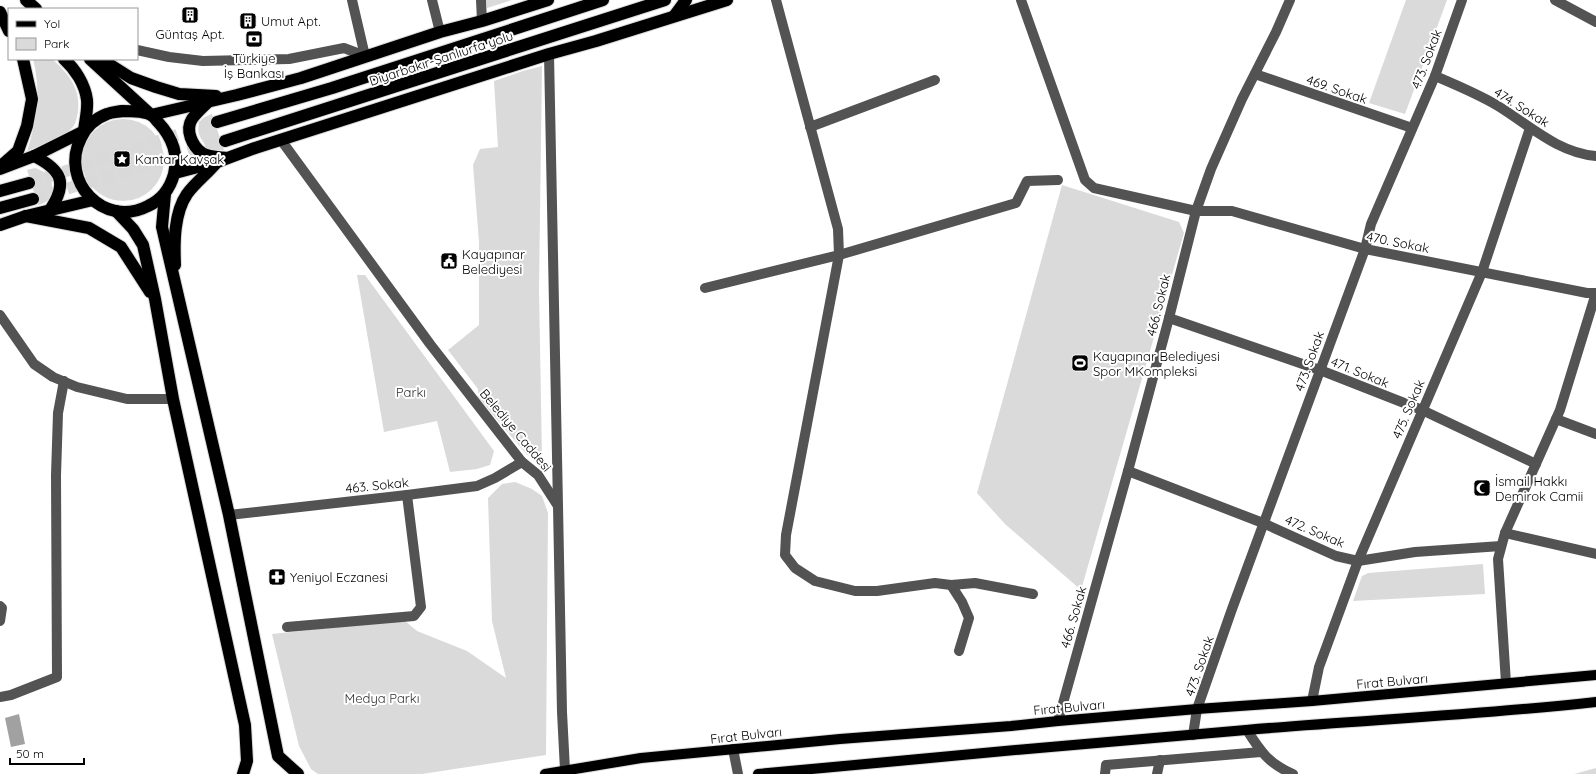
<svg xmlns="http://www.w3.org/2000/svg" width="1596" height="774" font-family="Quicksand,sans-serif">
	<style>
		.green { fill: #dadada }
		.water { fill: #a1a1a1 }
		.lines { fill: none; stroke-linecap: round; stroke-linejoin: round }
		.highway-tunnel { stroke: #d9d9d9; stroke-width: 12; stroke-dasharray: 12 6; stroke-linecap: butt }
		.major-casing { stroke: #dbdbdb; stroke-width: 12 }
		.highway-casing { stroke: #dbdbdb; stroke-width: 14 }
		.minor { stroke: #535353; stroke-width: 10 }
		.major { stroke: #000; stroke-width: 10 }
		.highway { stroke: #000; stroke-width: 12 }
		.labels { text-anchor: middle; stroke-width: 4; stroke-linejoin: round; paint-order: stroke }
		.poi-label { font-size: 13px; fill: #000; stroke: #fff; text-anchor: start }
		.street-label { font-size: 13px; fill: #000; stroke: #fff }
		.park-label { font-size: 13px; fill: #313131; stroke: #fff }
	</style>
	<rect width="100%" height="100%" fill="#fff"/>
	<!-- green -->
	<g class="green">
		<polygon points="486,0 512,0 487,8"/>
		<polygon points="1406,0 1447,0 1405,114 1369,103"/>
		<path d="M33 59H52C69 74 81 89 78 112 77 116 76 123 73 127 62 139 41 145 27 151 37 122 41 89 33 59Z"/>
		<polygon points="542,66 539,289 542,458 527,455 478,397 478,389 448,350 479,325 479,242 473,165 480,149 498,147 494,81 523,71"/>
		<path d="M212 114 224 150C221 150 217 150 214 150 202 146 192 128 203 118 205 117 209 115 212 114Z"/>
		<circle cx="123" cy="160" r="41"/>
		<path d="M35 168C47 172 55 179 51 192 50 196 50 199 47 201 45 203 41 204 38 205L27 170Z"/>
		<polygon points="1062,185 1179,222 1184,233 1081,590 1005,524 977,493"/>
		<polygon points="357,275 365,275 494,451 490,465 477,469 450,472 437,421 384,432"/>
		<polygon points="515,482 532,489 542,496 548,513 546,755 422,774 318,774 311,769 299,746 272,634 404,620 417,631 467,651 506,678 492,621 488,498 502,484"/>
		<polygon points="1483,564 1485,594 1353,601 1362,576 1368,573"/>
		<polygon points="1596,768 1596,774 1574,774"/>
	</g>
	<!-- water -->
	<polygon class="water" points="19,714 25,744 11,747 5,718"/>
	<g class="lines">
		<!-- highway-tunnel -->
		<g class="highway-tunnel">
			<polyline points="29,183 217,122"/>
			<polyline points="33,199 225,141"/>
		</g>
		<!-- major casing -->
		<g class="major-casing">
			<g id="major">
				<polyline points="545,774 641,758 840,739 1011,726 1058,721 1197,709 1312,701 1596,675"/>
				<path d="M758 774C921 758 1083 744 1246 730 1363 720 1480 715 1596 702"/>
			</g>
		</g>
		<!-- highway casing -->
		<g class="highway-casing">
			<g id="highway">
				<polyline points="26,0 36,9"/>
				<polyline points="0,12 9,31"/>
				<polyline points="675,15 686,0"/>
				<polyline points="90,59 151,115 237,95 301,78 440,32 482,21 548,0"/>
				<polyline points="101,59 131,78 156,87 179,94 216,96"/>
				<path d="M207 103C202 108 196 113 192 119 185 130 192 146 202 153 208 157 219 157 227 158"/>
				<path d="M122 111C131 111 144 111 152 115 154 117 156 120 158 122 172 137 179 154 174 174 170 189 161 200 148 206 104 229 59 181 81 138 86 127 96 118 107 114 112 112 117 112 122 111Z"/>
				<polyline points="217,122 332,88 603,0"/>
				<polyline points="225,141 665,0"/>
				<path d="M34 156C62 170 68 183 50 210"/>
				<polyline points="2,165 18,151 27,126 32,99 23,59"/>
				<path d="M0 169 34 156 84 131C85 121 88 110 87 100 85 84 75 69 64 59"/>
				<polyline points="175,173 217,162 255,148 549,54 596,41 727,0"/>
				<polyline points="0,191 29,183"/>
				<polyline points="165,194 162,227 229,515 278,756 298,774"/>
				<polyline points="0,208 33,199"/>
				<polyline points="116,211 133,229 143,245 155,299 173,399 245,725 247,761 243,774"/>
				<polyline points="26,216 89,228 121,247 150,292"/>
				<polyline points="0,225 26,216 93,200"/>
				<path d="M175 265C174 242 174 213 187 194 195 183 208 173 217 162"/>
			</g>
		</g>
		<!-- minor -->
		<g class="minor">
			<polyline points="352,0 365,56"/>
			<polyline points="432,0 440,32"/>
			<polyline points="481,0 482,21"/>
			<polyline points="776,0 838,229 839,255 786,535 785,555 795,568 815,581 855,591 877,591 935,583 951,585 962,602 969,618 959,651"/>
			<polyline points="1021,0 1085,180 1094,188 1196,211 1232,211 1365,249 1587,293 1596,293 1560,410 1505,533 1498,559 1506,683"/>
			<polyline points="1555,0 1596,22"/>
			<polyline points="137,50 169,57 203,61 289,59 344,48 365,56"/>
			<polyline points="549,54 558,506"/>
			<polyline points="1255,74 1412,128"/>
			<path d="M1435 76C1456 85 1478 94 1498 106 1529 125 1558 153 1596 156"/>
			<polyline points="810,127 935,80"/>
			<polyline points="281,140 430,344 522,462 538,475 558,506 562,712 565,770"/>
			<polyline points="705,288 839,255 1016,203 1027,181 1058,180"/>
			<polyline points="0,315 34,364 53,377 77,387 127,399 173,399"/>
			<polyline points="1169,318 1320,370 1422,410 1536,464"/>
			<polyline points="1556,419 1596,434"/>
			<polyline points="1128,471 1263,523 1336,556 1358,561 1415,552 1501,546"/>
			<polyline points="229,515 407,495 477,486 495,478 522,462"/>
			<polyline points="1505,533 1596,554"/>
			<polyline points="951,585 975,583 1033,594"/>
			<polyline points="0,606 2,608 0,621"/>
			<polyline points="287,627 414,616 421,607 407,495"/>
			<polyline points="0,697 11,695 57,677 56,475 58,413 64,381"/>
			<polyline points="1312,701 1319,667 1358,561 1482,272 1530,128"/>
			<polyline points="1058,721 1128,471 1169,318 1196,211 1211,169 1242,99 1276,32 1290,0"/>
			<path d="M1247 730C1260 751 1269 764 1293 774"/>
			<polyline points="1193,735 1197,709 1232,609 1365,249 1371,224 1435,76 1462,0"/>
			<polyline points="733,749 738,774"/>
			<polyline points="1105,774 1106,765 1261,752"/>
			<polyline points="1157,774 1160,760"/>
		</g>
		<!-- major -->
		<use href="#major" class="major"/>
		<!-- highway -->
		<use href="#highway" class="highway"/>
	</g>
	<!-- icons -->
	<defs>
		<g id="building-square" transform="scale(0.9)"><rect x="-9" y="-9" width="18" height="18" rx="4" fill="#000" stroke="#fff"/><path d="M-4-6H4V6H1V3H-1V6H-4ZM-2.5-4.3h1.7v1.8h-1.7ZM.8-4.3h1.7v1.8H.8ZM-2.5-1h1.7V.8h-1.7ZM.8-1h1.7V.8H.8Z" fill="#fff"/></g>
		<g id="bank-square" transform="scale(0.9)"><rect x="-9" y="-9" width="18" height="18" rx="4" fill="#000" stroke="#fff"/><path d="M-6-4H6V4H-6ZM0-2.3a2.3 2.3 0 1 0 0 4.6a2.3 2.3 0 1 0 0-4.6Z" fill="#fff"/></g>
		<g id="sight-square" transform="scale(0.9)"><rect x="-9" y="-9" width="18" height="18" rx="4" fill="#000" stroke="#fff"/><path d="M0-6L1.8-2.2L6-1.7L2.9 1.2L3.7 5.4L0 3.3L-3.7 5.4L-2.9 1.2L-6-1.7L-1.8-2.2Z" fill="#fff"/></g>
		<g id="civic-square" transform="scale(0.9)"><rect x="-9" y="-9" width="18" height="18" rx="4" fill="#000" stroke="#fff"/><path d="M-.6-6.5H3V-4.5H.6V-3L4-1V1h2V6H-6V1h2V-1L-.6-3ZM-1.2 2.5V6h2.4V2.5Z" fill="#fff"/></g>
		<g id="stadium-square" transform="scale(0.9)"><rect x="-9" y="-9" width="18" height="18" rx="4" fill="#000" stroke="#fff"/><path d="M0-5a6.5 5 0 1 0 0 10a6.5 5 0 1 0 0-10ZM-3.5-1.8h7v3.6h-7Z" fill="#fff"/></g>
		<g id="mosque-square" transform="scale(0.9)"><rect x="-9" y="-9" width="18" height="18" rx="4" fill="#000" stroke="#fff"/><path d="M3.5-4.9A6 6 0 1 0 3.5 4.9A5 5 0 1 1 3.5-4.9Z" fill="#fff"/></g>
		<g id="pharmacy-square" transform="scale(0.9)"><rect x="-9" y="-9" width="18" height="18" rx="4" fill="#000" stroke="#fff"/><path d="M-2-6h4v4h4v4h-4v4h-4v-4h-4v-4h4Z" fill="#fff"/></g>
	</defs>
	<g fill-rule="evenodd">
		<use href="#building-square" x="190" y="15"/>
		<use href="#building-square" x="248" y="21"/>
		<use href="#bank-square" x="254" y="39"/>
		<use href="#sight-square" x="122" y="159"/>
		<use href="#civic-square" x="449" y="261"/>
		<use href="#stadium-square" x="1080" y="363"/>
		<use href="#mosque-square" x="1482" y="488"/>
		<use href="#pharmacy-square" x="277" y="577"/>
	</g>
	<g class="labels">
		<!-- poi labels -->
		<g class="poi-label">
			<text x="261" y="26">Umut Apt.</text>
			<text x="190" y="39" text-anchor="middle">Güntaş Apt.</text>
			<text x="254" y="63" text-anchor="middle">Türkiye<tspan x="254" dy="15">İş Bankası</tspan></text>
			<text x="135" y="164">Kantar Kavşak</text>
			<text x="462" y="259">Kayapınar<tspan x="462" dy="15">Belediyesi</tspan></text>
			<text x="1093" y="361">Kayapınar Belediyesi<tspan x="1093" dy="15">Spor MKompleksi</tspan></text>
			<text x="1495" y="486">İsmail Hakkı<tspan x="1495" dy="15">Demirok Camii</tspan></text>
			<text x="290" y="582">Yeniyol Eczanesi</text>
		</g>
		<!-- street labels -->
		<g class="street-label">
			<text transform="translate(441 58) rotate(-18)" y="5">Diyarbakır-Şanlıurfa yolu</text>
			<text transform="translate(1426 59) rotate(-69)" y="5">473. Sokak</text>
			<text transform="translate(1337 89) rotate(19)" y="5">469. Sokak</text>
			<text transform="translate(1522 107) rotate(32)" y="5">474. Sokak</text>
			<text transform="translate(1398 242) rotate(11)" y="5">470. Sokak</text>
			<text transform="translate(1158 305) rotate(-76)" y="5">466. Sokak</text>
			<text transform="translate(1309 361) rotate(-70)" y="5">473. Sokak</text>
			<text transform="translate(1360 372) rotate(22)" y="5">471. Sokak</text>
			<text transform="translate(1408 409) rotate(-67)" y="5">475. Sokak</text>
			<text transform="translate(516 430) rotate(50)" y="5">Belediye Caddesi</text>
			<text transform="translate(377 485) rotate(-6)" y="5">463. Sokak</text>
			<text transform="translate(1315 531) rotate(23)" y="5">472. Sokak</text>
			<text transform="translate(1073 617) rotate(-74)" y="5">466. Sokak</text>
			<text transform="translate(1199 666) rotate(-71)" y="5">473. Sokak</text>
			<text transform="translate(1392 681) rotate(-5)" y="5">Fırat Bulvarı</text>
			<text transform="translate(1069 707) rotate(-5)" y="5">Fırat Bulvarı</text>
			<text transform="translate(746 735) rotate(-6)" y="5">Fırat Bulvarı</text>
		</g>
		<!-- park labels -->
		<g class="park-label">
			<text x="411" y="397">Parkı</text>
			<text x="382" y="703">Medya Parkı</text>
		</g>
	</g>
	<!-- legend -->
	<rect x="8" y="8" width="130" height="52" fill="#ffffff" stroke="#999999"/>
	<rect x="16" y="21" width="20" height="6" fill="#000000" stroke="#999999"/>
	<text x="44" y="28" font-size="12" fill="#000000">Yol</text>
	<rect x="16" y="38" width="20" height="12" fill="#dadada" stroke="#999999"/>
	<text x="44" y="48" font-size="12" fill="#000000">Park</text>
	<!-- scale -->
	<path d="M10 758v6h74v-6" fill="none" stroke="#000000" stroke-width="2"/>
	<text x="16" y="758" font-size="12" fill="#000000" stroke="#ffffff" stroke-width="3" paint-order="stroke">50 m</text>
</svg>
